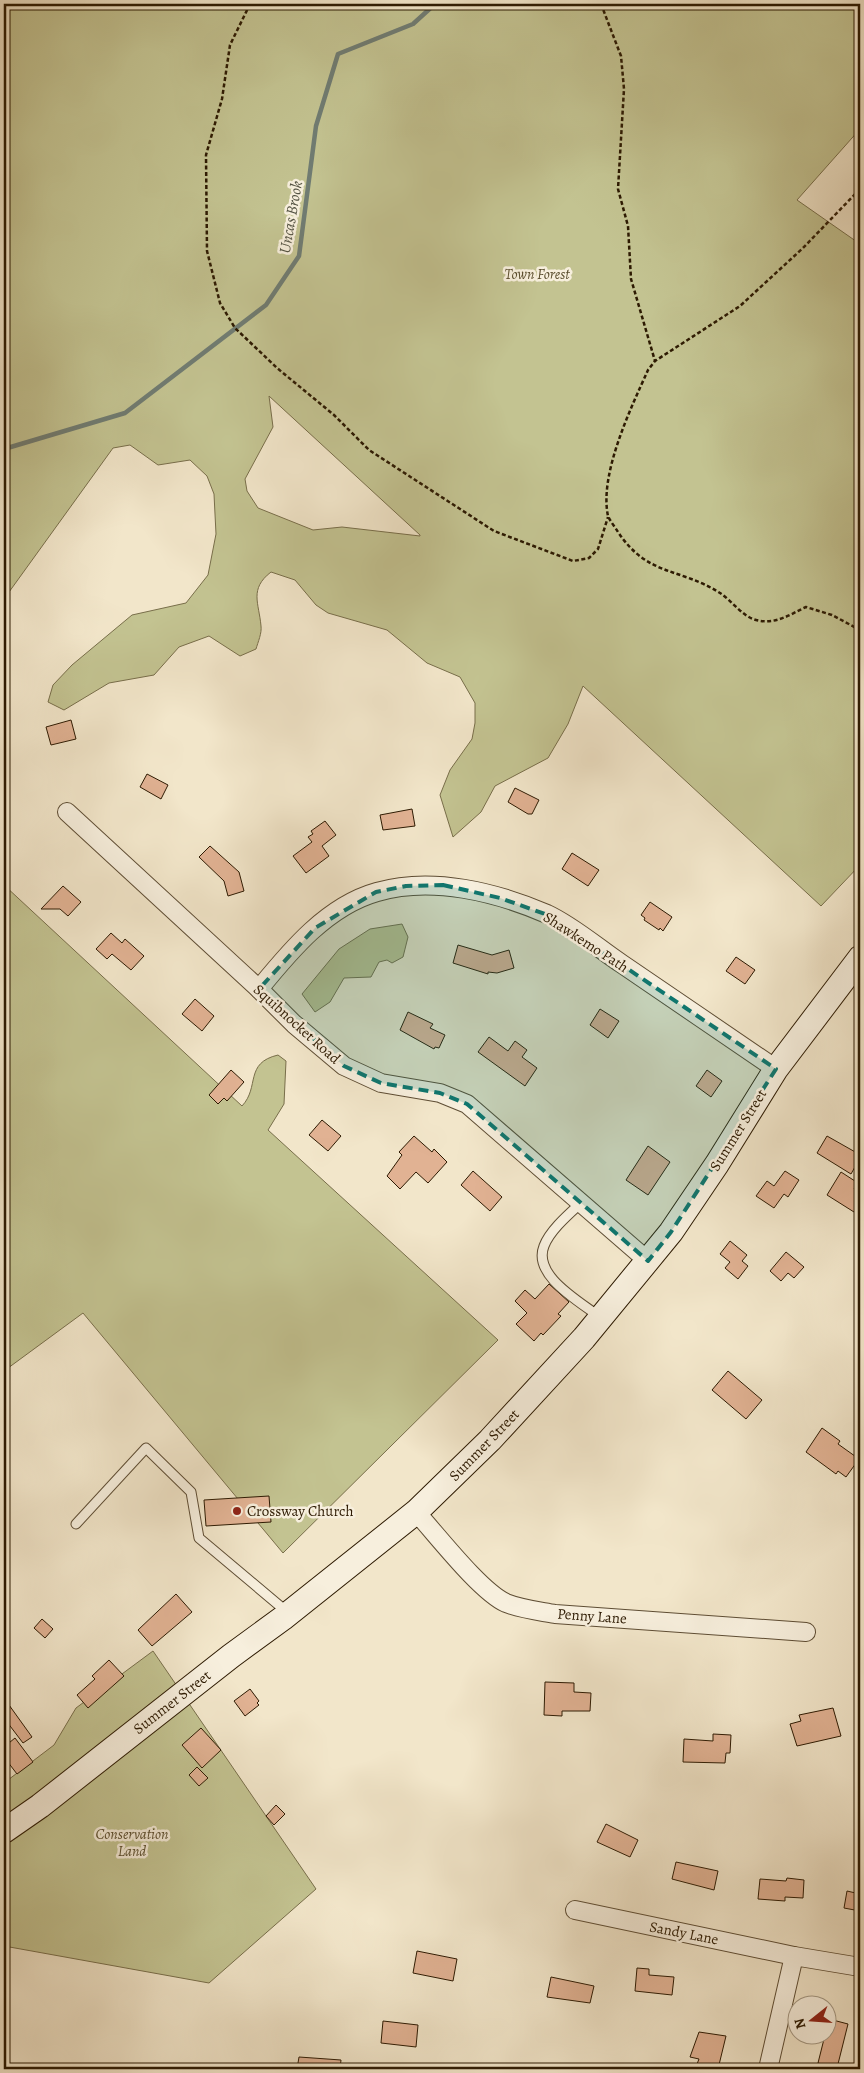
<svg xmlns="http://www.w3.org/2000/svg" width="864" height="2073" font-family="Alegreya,serif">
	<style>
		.green { fill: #c3c391; stroke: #786e4a; fill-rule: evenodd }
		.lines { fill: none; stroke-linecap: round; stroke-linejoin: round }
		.stream { stroke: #707c72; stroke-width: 4.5 }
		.building { fill: #e1b293; stroke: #2d1a02 }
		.service-casing { stroke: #5e4d34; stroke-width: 11 }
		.minor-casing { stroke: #5e4d34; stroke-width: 20 }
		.secondary-casing { stroke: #2d1a02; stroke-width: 26 }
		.path { stroke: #2d1a02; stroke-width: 2.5; stroke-dasharray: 4 2.5; stroke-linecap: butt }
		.service { stroke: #f7efdd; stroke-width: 9 }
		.minor { stroke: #f7efdd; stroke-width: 18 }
		.secondary { stroke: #f7efdd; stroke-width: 24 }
		.marked { fill: #0f766e; fill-opacity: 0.2; stroke: #0f766e; stroke-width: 4; stroke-dasharray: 10 6; stroke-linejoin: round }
		.poi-dot { fill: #8f2418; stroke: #f7efdd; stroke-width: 2 }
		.labels { text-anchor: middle; stroke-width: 5; stroke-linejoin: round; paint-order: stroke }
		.park-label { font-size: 15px; font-style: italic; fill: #5a4d2d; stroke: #f7efdd }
		.street-label { font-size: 15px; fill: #2d1a02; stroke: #f7efdd }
		.poi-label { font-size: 15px; fill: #2d1a02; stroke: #f7efdd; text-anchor: start }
		.water-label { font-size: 16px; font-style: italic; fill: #545343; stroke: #f7efdd }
	</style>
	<rect width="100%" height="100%" fill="#f2e6ca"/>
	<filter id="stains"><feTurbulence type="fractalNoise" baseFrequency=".004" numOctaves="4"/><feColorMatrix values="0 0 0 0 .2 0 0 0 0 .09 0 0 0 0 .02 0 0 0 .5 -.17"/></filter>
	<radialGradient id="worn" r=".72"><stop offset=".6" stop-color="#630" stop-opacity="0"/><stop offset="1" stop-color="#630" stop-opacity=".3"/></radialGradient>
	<!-- green -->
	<g class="green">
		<path d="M4 4H860V129L797 200 860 244V865L821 906 583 686 568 724 548 758 495 786 481 812 453 837 440 795 450 770 472 739 475 723V703L460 677 427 663 387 630 328 613 316 605 295 580 271 572C249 589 259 603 261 626 262 633 258 642 256 649L240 656 209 636 179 647 154 675 109 683 64 710 48 702 53 685 72 665 132 615 186 603 208 575 216 534 214 494 207 476 190 460 158 465 130 445 113 448 4 599ZM269 396 420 535V536L342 527 313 530 258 508 247 491 245 479 273 427Z"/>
		<path d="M4 885 242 1106C260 1087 244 1063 278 1055L286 1061 284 1104 268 1130 498 1340 283 1553 83 1313 4 1371Z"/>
		<polygon points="402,924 408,937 403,957 392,963 387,960 379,962 371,977 344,978 330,1002 315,1012 302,994 339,949 370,929"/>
		<polygon points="153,1651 316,1889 209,1983 4,1946 4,1783 54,1745 76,1708"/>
	</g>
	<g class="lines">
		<!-- stream -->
		<polyline class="stream" points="4,449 125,413 266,305 299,256 316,126 338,54 413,24 435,4"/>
	</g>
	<!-- building -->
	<g class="building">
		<polygon points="71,720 76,739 51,745 46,727"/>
		<polygon points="147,774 168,785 161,799 140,787"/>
		<polygon points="515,788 539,800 532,814 528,814 508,802"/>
		<polygon points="412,809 415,826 383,830 380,815"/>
		<polygon points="325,821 336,835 322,846 329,856 306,873 293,856 312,842 308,837 313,834 311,831"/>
		<polygon points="210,846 239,872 244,891 228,896 224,881 199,857"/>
		<polygon points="572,853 599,870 588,886 562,869"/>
		<polygon points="63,886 81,902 68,916 60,909 41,909"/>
		<polygon points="650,902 672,917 663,931 660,928 659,930 644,920 645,918 641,915"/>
		<polygon points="111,933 122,943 125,939 144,956 131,970 112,954 107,959 96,949"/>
		<polygon points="458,945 492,955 509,950 514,968 497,973 488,972 488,974 453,963"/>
		<polygon points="736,957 755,970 745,984 726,971"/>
		<polygon points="195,999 214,1016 202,1031 182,1014"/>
		<polygon points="600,1009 619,1021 608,1038 590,1025"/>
		<polygon points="408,1012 433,1024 430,1028 445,1035 439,1048 435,1047 434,1049 400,1030"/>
		<polygon points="489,1037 508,1051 515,1041 527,1050 522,1057 537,1068 525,1086 478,1052"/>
		<polygon points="231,1070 244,1082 227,1101 224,1098 218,1104 209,1095"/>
		<polygon points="707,1070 722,1081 711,1097 696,1086"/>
		<polygon points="322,1120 341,1136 328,1151 309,1135"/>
		<polygon points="414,1136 432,1152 434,1149 447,1162 428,1183 416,1172 400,1189 387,1176 402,1155 399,1152"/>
		<polygon points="827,1136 857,1153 856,1155 860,1158 851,1174 817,1153"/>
		<polygon points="648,1146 670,1162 648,1195 626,1180"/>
		<polygon points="473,1171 502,1197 490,1211 461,1185"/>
		<polygon points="785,1171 799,1180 788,1197 784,1194 774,1208 756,1196 767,1181 774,1186"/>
		<polygon points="841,1172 858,1183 854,1189 860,1193 860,1201 854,1212 827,1195"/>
		<polygon points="730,1241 747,1255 742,1261 748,1266 738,1279 725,1268 730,1262 720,1254"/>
		<polygon points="786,1252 804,1267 794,1278 788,1273 781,1281 770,1271"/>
		<polygon points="549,1284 569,1302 558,1314 561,1316 543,1335 541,1333 534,1341 516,1324 527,1313 515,1301 525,1290 535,1299"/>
		<polygon points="728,1371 762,1400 746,1419 712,1390"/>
		<polygon points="822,1428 840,1441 838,1444 859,1459 846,1477 838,1471 836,1474 806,1452"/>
		<polygon points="269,1496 271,1522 206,1526 204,1500"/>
		<polygon points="176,1594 192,1612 152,1646 138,1630"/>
		<polygon points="42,1619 53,1629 45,1638 34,1628"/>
		<polygon points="109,1660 124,1676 88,1708 77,1695 95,1679 92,1676"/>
		<polygon points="545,1682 574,1683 574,1692 591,1693 590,1711 562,1711 562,1716 544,1715"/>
		<polygon points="250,1689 259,1701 257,1703 259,1705 245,1716 234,1701"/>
		<polygon points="4,1698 32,1737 23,1743 4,1718"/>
		<polygon points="833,1708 841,1736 797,1746 790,1724 801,1721 799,1715"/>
		<polygon points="201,1728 221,1750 202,1768 182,1745"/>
		<polygon points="713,1734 731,1735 730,1753 726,1753 725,1763 683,1762 684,1739 713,1741"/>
		<polygon points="15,1738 33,1762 17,1774 4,1757 4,1747"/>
		<polygon points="197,1767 208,1778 199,1786 189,1775"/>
		<polygon points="276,1805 285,1814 274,1825 266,1816"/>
		<polygon points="606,1824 638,1840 630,1857 597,1842"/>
		<polygon points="676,1862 718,1871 714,1890 672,1879"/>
		<polygon points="787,1878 804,1880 803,1898 785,1897 785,1901 758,1899 760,1879 786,1881"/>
		<polygon points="847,1891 860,1894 860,1911 844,1908"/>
		<polygon points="417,1951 457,1959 453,1981 413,1973"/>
		<polygon points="637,1968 649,1969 649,1975 674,1977 672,1995 635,1991"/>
		<polygon points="551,1977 594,1986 590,2003 547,1997"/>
		<polygon points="829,2019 848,2024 837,2068 818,2063"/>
		<polygon points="383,2021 418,2025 416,2047 381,2043"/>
		<polygon points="699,2032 726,2036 718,2069 697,2064 699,2059 690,2057"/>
		<polygon points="299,2057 341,2060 340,2069 297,2069"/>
	</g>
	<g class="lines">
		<!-- service casing -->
		<g class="service-casing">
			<g id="service">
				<path d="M582 1202C569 1214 550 1230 544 1246 532 1276 581 1302 601 1318"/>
				<polyline points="76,1524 146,1448 191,1492 199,1538 287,1612"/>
			</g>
		</g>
		<!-- minor casing -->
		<g class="minor-casing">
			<g id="minor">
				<polyline points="67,812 259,989 294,1024 344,1066 381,1083 440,1093 467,1104 648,1261"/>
				<path d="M259 989C290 951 327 906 377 892 432 876 496 892 547 914 573 926 598 948 622 964 673 999 725 1034 776 1069"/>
				<path d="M416 1512C437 1535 480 1591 506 1603 521 1609 539 1611 555 1614L806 1632"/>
				<polyline points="575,1910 794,1956"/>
				<polyline points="768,2069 794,1956 860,1967"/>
			</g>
		</g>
		<!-- secondary casing -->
		<g class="secondary-casing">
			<polyline id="secondary" points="4,1831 40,1806 231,1656 283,1618 416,1512 490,1440 584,1338 671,1232 717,1164 776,1069 860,958"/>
		</g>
		<!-- path -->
		<g class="path">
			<polyline points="250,4 230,45 222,99 206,155 207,251 220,303 235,328 277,368 334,415 369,450 494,531 573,561 589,558 598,549 608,517"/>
			<polyline points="601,4 621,56 624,89 618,189 628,226 631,279 655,361"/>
			<path d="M860 189 803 248 740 306 655 361 648 370C631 408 599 474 608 516 610 521 615 527 618 532 648 577 679 567 720 593 731 600 743 617 756 620 775 625 789 615 806 607L832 615 860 630"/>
		</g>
		<!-- service -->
		<use href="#service" class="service"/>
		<!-- minor -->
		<use href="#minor" class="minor"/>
		<!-- secondary -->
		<use href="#secondary" class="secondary"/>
	</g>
	<!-- marked area -->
	<path class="marked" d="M443 885 500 898 548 915 776 1069 671 1232 648 1261 467 1104 440 1093 381 1083 344 1066 259 989 315 928 376 892 406 886Z"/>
	<!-- markers -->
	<circle class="poi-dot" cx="237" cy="1511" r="5"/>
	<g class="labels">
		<!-- park labels -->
		<g class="park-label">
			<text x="537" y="279">Town Forest</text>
			<text x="132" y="1839">Conservation<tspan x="132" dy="17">Land</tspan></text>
		</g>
		<!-- street labels -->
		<g class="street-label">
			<text transform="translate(586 942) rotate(33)" y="5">Shawkemo Path</text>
			<text transform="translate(297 1024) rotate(42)" y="5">Squibnocket Road</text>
			<text transform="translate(738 1130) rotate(-58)" y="5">Summer Street</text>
			<text transform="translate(484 1445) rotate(-46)" y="5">Summer Street</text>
			<text transform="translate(592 1616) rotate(4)" y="5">Penny Lane</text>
			<text transform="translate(172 1702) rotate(-38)" y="5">Summer Street</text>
			<text transform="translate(684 1933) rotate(11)" y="5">Sandy Lane</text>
		</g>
		<!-- poi labels -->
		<g class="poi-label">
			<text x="247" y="1516">Crossway Church</text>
		</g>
		<!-- water labels -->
		<g class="water-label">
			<text transform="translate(290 217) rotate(-80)" y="6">Uncas Brook</text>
		</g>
	</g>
	<!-- margin -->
	<rect width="864" height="2073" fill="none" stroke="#f2e6ca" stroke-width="20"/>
	<rect x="5" y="5" width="854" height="2063" fill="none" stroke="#2d1a02" stroke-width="2.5"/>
	<rect x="10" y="10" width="844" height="2053" fill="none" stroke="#2d1a02"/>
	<!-- north arrow -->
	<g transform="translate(812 2020) rotate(253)"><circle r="24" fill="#f7efdd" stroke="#a69a85"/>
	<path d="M0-4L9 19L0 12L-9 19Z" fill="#8f2418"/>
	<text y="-8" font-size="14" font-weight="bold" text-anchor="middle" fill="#2d1a02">N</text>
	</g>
	<rect width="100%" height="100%" filter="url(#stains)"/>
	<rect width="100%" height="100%" fill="url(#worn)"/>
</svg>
